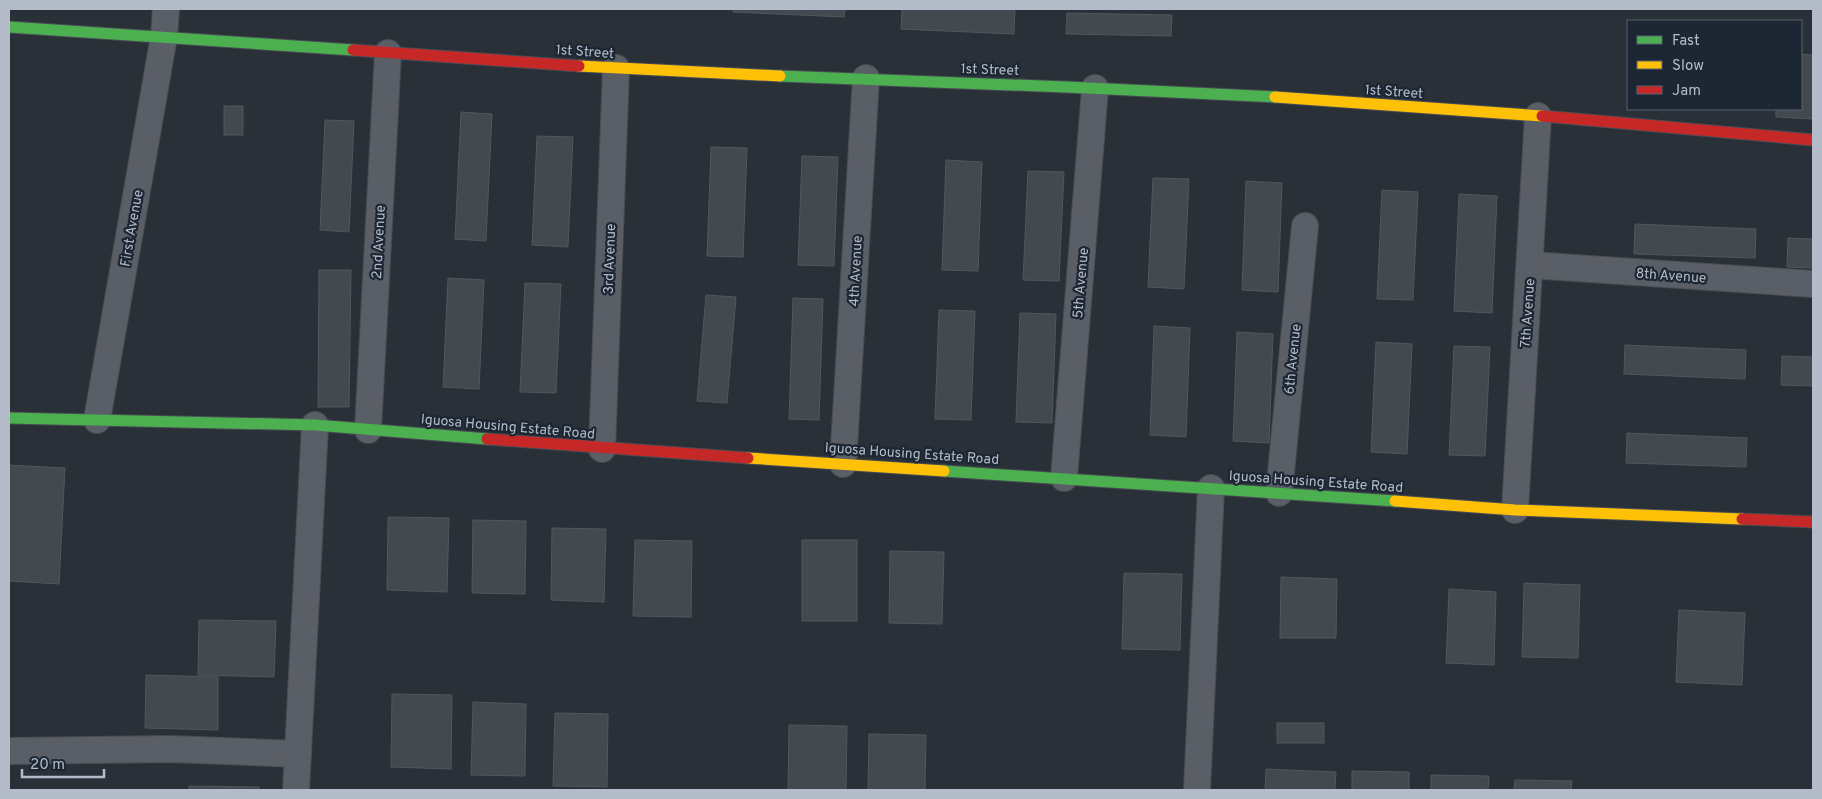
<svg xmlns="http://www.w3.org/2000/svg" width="1822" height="799" font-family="Overpass,sans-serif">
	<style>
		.building { fill: #444950; stroke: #52575f }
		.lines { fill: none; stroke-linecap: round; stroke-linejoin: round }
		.street-casing { stroke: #484c53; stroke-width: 28 }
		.fast-casing { stroke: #484c53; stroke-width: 13 }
		.slow-casing { stroke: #484c53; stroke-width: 13 }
		.jam-casing { stroke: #484c53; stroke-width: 13 }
		.street { stroke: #5a5e66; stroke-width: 26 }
		.fast { stroke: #4caf50; stroke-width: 11 }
		.slow { stroke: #ffc107; stroke-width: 11 }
		.jam { stroke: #c62828; stroke-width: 11 }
		.labels { text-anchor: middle; stroke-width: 4.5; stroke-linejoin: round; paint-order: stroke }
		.street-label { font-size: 14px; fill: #b4bcc9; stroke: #1d2633 }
	</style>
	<rect width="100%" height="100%" fill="#2a3038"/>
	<!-- building -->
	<g class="building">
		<polygon points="733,9 845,9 844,17 733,12"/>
		<polygon points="902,9 1015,9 1014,34 901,29"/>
		<polygon points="1067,13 1172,15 1171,36 1066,34"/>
		<polygon points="1801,54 1813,55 1813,119 1776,117 1776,109 1801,109"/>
		<rect x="224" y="106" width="19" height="29"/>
		<polygon points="461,112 492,114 486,241 455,239"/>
		<polygon points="325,120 354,121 349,232 320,230"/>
		<polygon points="537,136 573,137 568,247 532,245"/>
		<polygon points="711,147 747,148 743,257 707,256"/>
		<polygon points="802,156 838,157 834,266 798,265"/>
		<polygon points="946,160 982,162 978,271 942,270"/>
		<polygon points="1028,171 1064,172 1059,281 1023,280"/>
		<polygon points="1153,178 1189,179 1184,289 1148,287"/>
		<polygon points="1246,181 1282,183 1278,292 1242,290"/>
		<polygon points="1382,190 1418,192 1413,300 1377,299"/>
		<polygon points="1459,194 1497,196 1492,313 1454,311"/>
		<polygon points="1635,224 1756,229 1755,258 1634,254"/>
		<polygon points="1788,238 1813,239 1813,268 1787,267"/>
		<polygon points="319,270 351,270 349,407 318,407"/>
		<polygon points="448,278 484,280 479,389 443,387"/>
		<polygon points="525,283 561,284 556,393 520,392"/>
		<polygon points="706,295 736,297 727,403 697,401"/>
		<polygon points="793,298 823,299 819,420 789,419"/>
		<polygon points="939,310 975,311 971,420 935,419"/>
		<polygon points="1020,313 1056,314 1052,423 1016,422"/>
		<polygon points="1154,326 1190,328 1186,437 1150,435"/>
		<polygon points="1237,332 1273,334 1269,443 1233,441"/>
		<polygon points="1376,342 1412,344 1407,454 1371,452"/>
		<polygon points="1625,345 1746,350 1745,379 1624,374"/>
		<polygon points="1454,346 1490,347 1485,456 1449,455"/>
		<polygon points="1782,356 1813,357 1813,386 1781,385"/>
		<polygon points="1627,433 1747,438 1746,467 1626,463"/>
		<polygon points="9,465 65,468 59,584 9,581"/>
		<polygon points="388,517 449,518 447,592 387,590"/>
		<polygon points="473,520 526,521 525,594 472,593"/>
		<polygon points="552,528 606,529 604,602 551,600"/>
		<polygon points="635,540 692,541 691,617 633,616"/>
		<rect x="802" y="540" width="55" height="81"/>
		<polygon points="890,551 944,552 942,624 889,623"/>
		<polygon points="1124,573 1182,574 1180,650 1122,649"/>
		<polygon points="1281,577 1337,579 1336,638 1280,638"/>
		<polygon points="1524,583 1580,585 1578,658 1522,657"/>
		<polygon points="1449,589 1496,592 1494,665 1446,663"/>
		<polygon points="1679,610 1745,613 1742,685 1676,682"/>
		<polygon points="199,620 276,621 274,677 198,675"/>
		<polygon points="146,675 218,677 218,730 145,728"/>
		<polygon points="392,694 452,695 451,769 391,767"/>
		<polygon points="473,702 526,704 525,776 471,775"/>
		<polygon points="555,713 608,714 607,787 553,786"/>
		<rect x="1277" y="723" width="47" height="20"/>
		<polygon points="789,725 847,726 846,790 788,790"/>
		<polygon points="869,734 926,735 925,790 868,790"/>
		<polygon points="1266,769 1336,772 1335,790 1265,790"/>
		<polygon points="1352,771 1409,772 1409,790 1352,790"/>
		<polygon points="1431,775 1489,776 1488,790 1431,790"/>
		<polygon points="1515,780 1572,781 1571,790 1514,790"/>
		<polygon points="189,786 259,787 259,790 189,790"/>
	</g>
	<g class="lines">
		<!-- street casing -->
		<g class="street-casing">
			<g id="street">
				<polyline points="1530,265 1813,284"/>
				<polyline points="97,420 164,36 166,9"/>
				<polyline points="368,430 388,53"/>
				<polyline points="602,449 616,68"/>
				<polyline points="843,464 866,78"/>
				<polyline points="1064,478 1095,88"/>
				<polyline points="1279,493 1305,226"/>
				<polyline points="1515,510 1538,116"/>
				<polyline points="9,751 170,749 298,754"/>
				<polyline points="296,790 315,425"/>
				<polyline points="1197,790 1211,488"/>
			</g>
		</g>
		<!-- fast casing -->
		<g class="fast-casing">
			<g id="fast">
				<polyline points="9,27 353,50"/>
				<polyline points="780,76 1066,87 1275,97"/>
				<polyline points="9,418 315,425 487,439"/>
				<polyline points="944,471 1395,501"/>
			</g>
		</g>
		<!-- slow casing -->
		<g class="slow-casing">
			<g id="slow">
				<polyline points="579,66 780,76"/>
				<polyline points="1275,97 1542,116"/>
				<polyline points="748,458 944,471"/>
				<polyline points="1395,501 1515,510 1742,519"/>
			</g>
		</g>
		<!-- jam casing -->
		<g class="jam-casing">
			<g id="jam">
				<polyline points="353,50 579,66"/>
				<polyline points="1542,116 1813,140"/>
				<polyline points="487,439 748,458"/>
				<polyline points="1742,519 1813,522"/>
			</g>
		</g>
		<!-- street -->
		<use href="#street" class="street"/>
		<!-- fast -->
		<use href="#fast" class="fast"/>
		<!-- slow -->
		<use href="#slow" class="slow"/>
		<!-- jam -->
		<use href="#jam" class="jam"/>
	</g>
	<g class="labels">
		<!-- street labels -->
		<g class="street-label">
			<text transform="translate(585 51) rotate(4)" y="5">1st Street</text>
			<text transform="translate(990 69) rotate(2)" y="5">1st Street</text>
			<text transform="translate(1394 91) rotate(4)" y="5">1st Street</text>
			<text transform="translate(131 228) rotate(-80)" y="5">First Avenue</text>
			<text transform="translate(378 242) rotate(-87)" y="5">2nd Avenue</text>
			<text transform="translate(609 259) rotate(-88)" y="5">3rd Avenue</text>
			<text transform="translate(855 271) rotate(-87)" y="5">4th Avenue</text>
			<text transform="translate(1671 275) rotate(4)" y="5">8th Avenue</text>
			<text transform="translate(1080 283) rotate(-85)" y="5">5th Avenue</text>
			<text transform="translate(1527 313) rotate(-86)" y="5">7th Avenue</text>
			<text transform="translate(1292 359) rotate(-84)" y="5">6th Avenue</text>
			<text transform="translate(508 426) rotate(5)" y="5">Iguosa Housing Estate Road</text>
			<text transform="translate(912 453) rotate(4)" y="5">Iguosa Housing Estate Road</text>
			<text transform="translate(1316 481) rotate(4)" y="5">Iguosa Housing Estate Road</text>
		</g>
	</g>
	<!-- border -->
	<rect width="1822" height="799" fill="none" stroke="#b4bcc9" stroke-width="20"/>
	<!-- legend -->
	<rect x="1627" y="20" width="175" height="90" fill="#1d2633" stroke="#59626f"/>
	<rect x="1637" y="36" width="25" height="8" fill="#4caf50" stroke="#59626f"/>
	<text x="1672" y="45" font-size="15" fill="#b4bcc9">Fast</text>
	<rect x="1637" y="61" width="25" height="8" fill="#ffc107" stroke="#59626f"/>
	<text x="1672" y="70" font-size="15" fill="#b4bcc9">Slow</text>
	<rect x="1637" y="86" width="25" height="8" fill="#c62828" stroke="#59626f"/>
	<text x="1672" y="95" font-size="15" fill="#b4bcc9">Jam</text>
	<!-- scale -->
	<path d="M22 769v8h82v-8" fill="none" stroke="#b4bcc9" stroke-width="2.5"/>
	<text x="30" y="769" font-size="15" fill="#b4bcc9" stroke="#1d2633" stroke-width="4" paint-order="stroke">20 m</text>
</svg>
